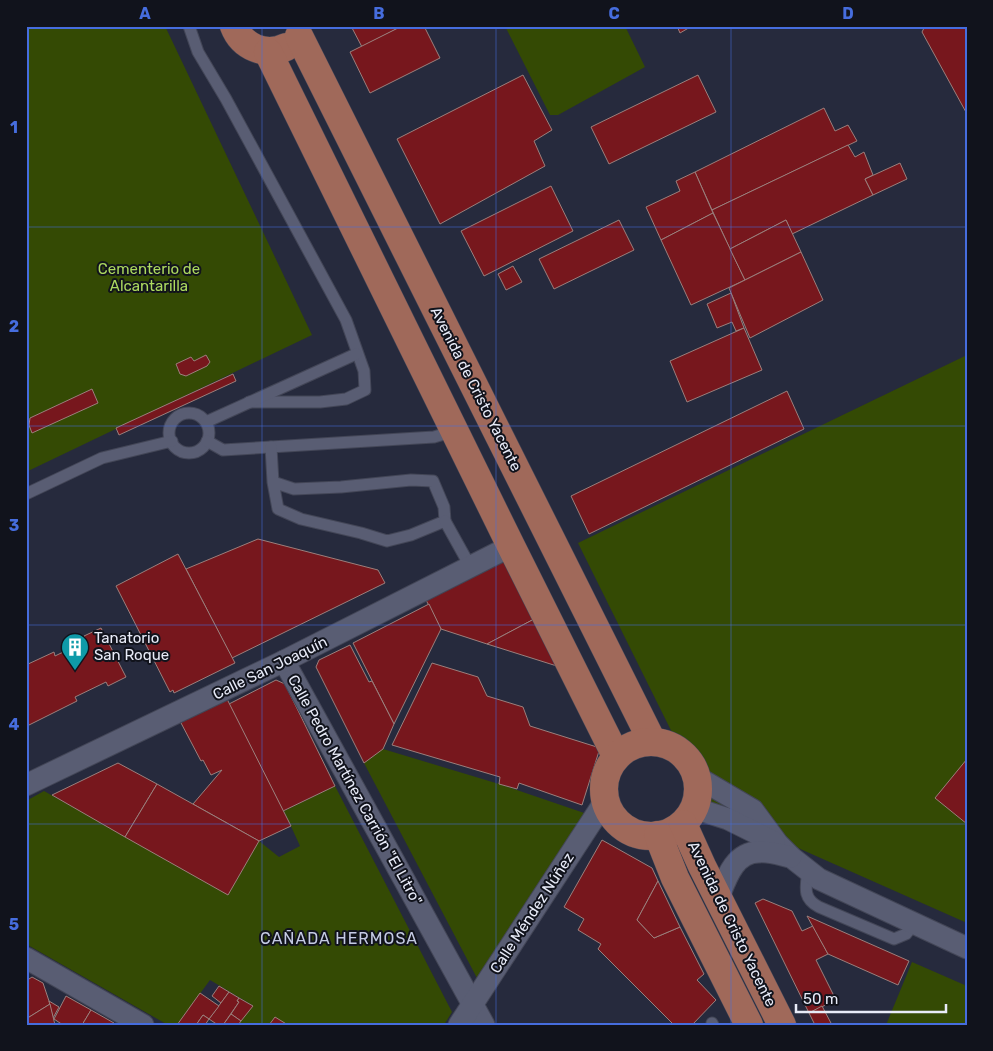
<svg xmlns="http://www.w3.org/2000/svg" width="993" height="1051" font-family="Rubik,sans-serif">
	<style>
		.green { fill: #344a04 }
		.building { fill: #77171d; stroke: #9b7f7c }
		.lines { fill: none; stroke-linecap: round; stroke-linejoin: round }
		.lane-casing { stroke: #434657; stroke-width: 13 }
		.street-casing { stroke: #434657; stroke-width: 23 }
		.primary-casing { stroke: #434657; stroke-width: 29 }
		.lane { stroke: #595d73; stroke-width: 11 }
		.street { stroke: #595d73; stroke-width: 21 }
		.primary { stroke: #a0695a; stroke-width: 28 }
		.grid { fill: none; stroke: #466dde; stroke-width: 1; stroke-opacity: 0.55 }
		.labels { text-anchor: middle; stroke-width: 4; stroke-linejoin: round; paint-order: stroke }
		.park-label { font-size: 15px; fill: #acd95f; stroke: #11131c }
		.street-label { font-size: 15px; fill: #e8ebf8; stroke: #11131c }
		.poi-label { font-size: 15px; fill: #e8ebf8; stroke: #11131c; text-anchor: start }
		.neighbourhood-label { font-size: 16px; letter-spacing: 1px; fill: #c4cae3; stroke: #11131c }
		.neatline { fill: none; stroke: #466dde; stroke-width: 2 }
		.grid-label { font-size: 16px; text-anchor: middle; font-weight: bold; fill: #466dde }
	</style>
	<rect width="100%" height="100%" fill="#262a3d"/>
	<!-- green -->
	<g class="green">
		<polygon points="26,26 165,26 312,335 26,472"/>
		<polygon points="505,26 625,26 645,67 558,115 550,115"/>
		<polygon points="967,355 967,923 710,809 578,543"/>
		<polygon points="383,749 499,784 593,816 478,980 364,763"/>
		<polygon points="335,786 452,1012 444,1025 288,1025 275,1018 269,1025 238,1025 252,1005 210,980 177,1025 168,1025 26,944 26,801 44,791 228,894 259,841 279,857 300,846 284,811"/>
		<polygon points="912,962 967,986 967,1025 886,1025"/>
	</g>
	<!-- building -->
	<g class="building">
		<polygon points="351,26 402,26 362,47"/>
		<polygon points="402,26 424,26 440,58 370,93 350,52"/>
		<polygon points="677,26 692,26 680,33"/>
		<polygon points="925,26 967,26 967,114 922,32"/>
		<polygon points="523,75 552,130 534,141 545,166 440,224 397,139"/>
		<polygon points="698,75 716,112 609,164 591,127"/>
		<polygon points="824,108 835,131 848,125 857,141 712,210 695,172"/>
		<polygon points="848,145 855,157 864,152 873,175 865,179 873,195 792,234 786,220 730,249 712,210"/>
		<polygon points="900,163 907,179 873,195 865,179"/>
		<polygon points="695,172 713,213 661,240 646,207 680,191 676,181"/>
		<polygon points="551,186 573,231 484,276 461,231"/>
		<polygon points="713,213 745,280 691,305 661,240"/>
		<polygon points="619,220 634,250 554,289 539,259"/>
		<polygon points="786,220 801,252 745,280 730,249"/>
		<polygon points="801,252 823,300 750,338 729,288"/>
		<polygon points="513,266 522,282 506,290 498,274"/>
		<polygon points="731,293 744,328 736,331 732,322 717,328 707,304"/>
		<polygon points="744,328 762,370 687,402 670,361"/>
		<polygon points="206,355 210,362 207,366 186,376 180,374 176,364 191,357 194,361"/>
		<polygon points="233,374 236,381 119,435 116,428"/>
		<polygon points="92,389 98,403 32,433 29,425 30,418"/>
		<polygon points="787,391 804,429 589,534 571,496"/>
		<polygon points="258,539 378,570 385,583 232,658 186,569"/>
		<polygon points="178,554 235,663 174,693 173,690 170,692 116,586"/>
		<polygon points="506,558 536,618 487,644 441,629 426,600"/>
		<polygon points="429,604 441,629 394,724 353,643"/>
		<polygon points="536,618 560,667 487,644"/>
		<polygon points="101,628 126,677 108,686 106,682 75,697 77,701 27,726 26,665 54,652 55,656 86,641 84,636"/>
		<polygon points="350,645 369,682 372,681 394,724 383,749 364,763 316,667 319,660"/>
		<polygon points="432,663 478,677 487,696 523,707 530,726 600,748 582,805 519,783 517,789 499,784 500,777 392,745"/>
		<polygon points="276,680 285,684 335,786 283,811 229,704"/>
		<polygon points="226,697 291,826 259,841 193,804 222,770 211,775 203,760 201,761 180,721"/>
		<polygon points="967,759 967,824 935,798"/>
		<polygon points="118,763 157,784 125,837 52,795"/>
		<polygon points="157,784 259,841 228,895 125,837"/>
		<polygon points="602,840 652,868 658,881 637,920 654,938 680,927 704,974 697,980 716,1000 692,1025 674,1025 598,949 601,944 578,930 584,919 564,907"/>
		<polygon points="658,881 680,927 654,938 637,920"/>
		<polygon points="763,899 792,911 802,931 813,926 828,954 816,960 836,1000 809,1013 755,903"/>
		<polygon points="807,916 909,961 898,985 828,954"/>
		<polygon points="32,977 43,983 50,1004 26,1019 26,981"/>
		<polygon points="219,986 229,992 221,1003 212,996"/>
		<polygon points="229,992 239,998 237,1001 239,1002 223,1025 218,1025 209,1019"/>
		<polygon points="200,993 219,1006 209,1019 203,1015 196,1025 177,1025"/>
		<polygon points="66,996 91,1010 82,1025 63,1025 54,1019"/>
		<polygon points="239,998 253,1006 241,1021 231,1014 239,1002 237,1001"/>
		<polygon points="49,1001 59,1007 53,1018 50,1006"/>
		<polygon points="50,1004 55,1025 26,1025 26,1019"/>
		<polygon points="822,1006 832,1025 815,1025 809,1013"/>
		<polygon points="91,1010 114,1023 114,1025 82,1025"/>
		<polygon points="231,1014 241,1021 238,1025 223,1025"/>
		<polygon points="203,1015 209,1019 205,1025 196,1025"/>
		<polygon points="275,1017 288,1025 269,1025"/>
	</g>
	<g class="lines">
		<!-- lane casing -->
		<g class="lane-casing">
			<g id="lane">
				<polyline points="189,26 198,52 226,99 346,320 364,371 365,390 346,399 320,402 249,402"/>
				<circle cx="189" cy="433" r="20"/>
				<polyline points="206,422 356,354"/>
				<polyline points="207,441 223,450 434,437 454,431"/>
				<polyline points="271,447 273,482 278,509 301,519 361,533 387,541 411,535 445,521 444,507 433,481 411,480 341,487 294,489 273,482"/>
				<polyline points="26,494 102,458 172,441"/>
				<polyline points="445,521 470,566"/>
				<path d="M808 870C806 887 802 898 819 907L894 939 906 934 914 924"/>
				<polyline points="712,1023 713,1025"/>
			</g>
		</g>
		<!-- street casing -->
		<g class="street-casing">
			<g id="street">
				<polyline points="284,661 484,1025"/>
				<polyline points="697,777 753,810 778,844 791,857 819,879 967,948"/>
				<polyline points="26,785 284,661 511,546"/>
				<polyline points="694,808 728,819 774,842"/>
				<path d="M718 899C726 879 734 852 759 852 769 851 781 855 791 857"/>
				<polyline points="26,958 143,1025"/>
				<polyline points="459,1025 605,801"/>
			</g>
		</g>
		<!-- primary casing -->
		<g class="primary-casing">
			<g id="primary">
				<path d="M234 26C242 47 266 57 286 47"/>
				<polyline points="299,36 652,741"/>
				<polyline points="268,52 511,546 616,756"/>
				<circle cx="651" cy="789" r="47"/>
				<polyline points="683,824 702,866 782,1025"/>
				<polyline points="658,835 675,878 749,1025"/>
			</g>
		</g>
		<!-- lane -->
		<use href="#lane" class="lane"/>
		<!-- street -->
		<use href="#street" class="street"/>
		<!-- primary -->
		<use href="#primary" class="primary"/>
	</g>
	<!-- grid -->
	<path class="grid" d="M262 26V1025M496 26V1025M731 26V1025M26 227H967M26 426H967M26 625H967M26 824H967"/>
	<!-- icons -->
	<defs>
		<g id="building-pin" transform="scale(1.4375)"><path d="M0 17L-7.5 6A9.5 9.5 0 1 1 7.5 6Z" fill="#0f9aa8" stroke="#11131c"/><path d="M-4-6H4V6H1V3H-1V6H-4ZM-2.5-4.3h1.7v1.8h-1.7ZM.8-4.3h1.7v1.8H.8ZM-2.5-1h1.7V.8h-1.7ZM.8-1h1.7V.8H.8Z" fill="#fff"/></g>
	</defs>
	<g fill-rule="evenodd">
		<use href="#building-pin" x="75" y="647"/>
	</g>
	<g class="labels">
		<!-- park labels -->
		<g class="park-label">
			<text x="149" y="274">Cementerio de<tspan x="149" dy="17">Alcantarilla</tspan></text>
		</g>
		<!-- street labels -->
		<g class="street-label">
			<text transform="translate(476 389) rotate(63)" y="5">Avenida de Cristo Yacente</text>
			<text transform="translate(270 668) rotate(-26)" y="5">Calle San Joaquín</text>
			<text transform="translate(355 790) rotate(61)" y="5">Calle Pedro Martínez Carrión "El Litro"</text>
			<text transform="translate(532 913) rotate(-57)" y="5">Calle Méndez Núñez</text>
			<text transform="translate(732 924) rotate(64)" y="5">Avenida de Cristo Yacente</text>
		</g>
		<!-- poi labels -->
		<g class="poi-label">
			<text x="94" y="643">Tanatorio<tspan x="94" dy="17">San Roque</tspan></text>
		</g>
		<!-- neighbourhood labels -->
		<g class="neighbourhood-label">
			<text x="339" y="944">CAÑADA HERMOSA</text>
		</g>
	</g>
	<!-- border -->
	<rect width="993" height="1051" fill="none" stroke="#11131c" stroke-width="55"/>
	<!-- scale -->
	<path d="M796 1004v8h150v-8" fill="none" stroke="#e8ebf8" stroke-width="2.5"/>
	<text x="803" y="1004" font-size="15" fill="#e8ebf8" stroke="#11131c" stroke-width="4" paint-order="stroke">50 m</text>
	<rect x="28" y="28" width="938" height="996" class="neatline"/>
	<g class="grid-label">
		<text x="145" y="19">A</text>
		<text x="379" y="19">B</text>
		<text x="614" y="19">C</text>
		<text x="848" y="19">D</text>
		<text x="14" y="133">1</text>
		<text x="14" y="332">2</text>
		<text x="14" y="531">3</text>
		<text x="14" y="730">4</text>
		<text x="14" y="930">5</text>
	</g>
</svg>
